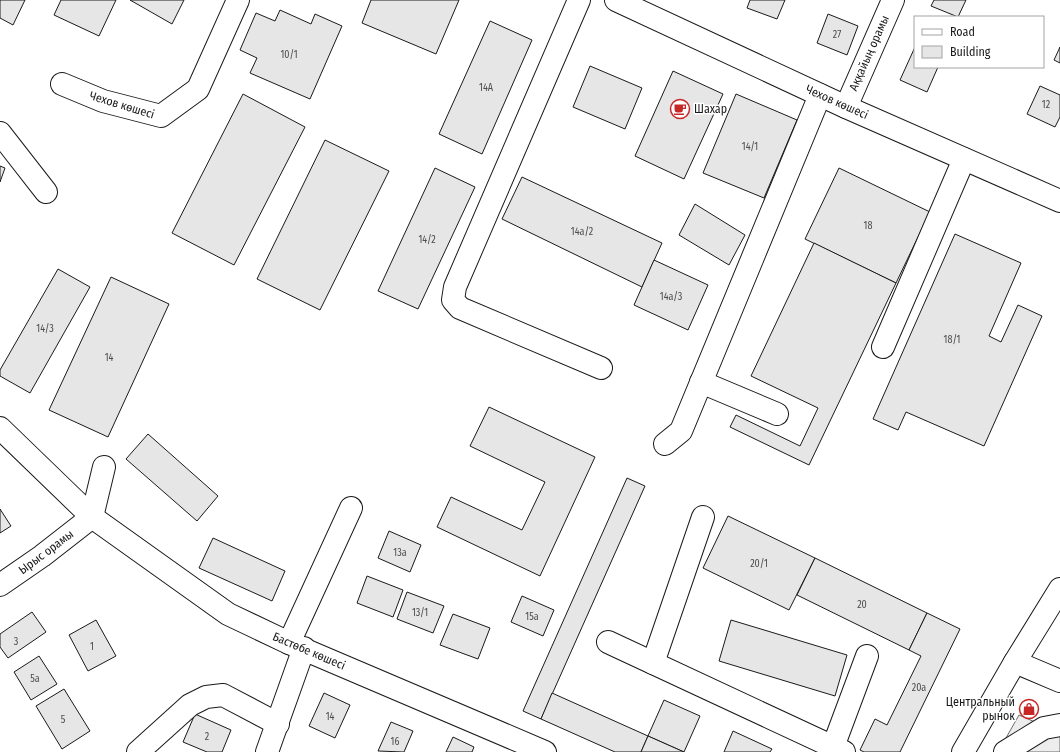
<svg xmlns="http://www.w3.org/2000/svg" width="1060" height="752" font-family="'Fira Sans Condensed',sans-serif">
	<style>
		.built { fill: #ededed; stroke: #6a6a6a }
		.building { fill: #e6e6e6; stroke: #1a1a1a }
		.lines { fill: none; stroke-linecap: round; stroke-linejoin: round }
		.minor-casing { stroke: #1a1a1a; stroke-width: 24 }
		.minor { stroke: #fff; stroke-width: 22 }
		.labels { text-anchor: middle; stroke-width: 3; stroke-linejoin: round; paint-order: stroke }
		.number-label { font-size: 10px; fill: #4d4d4d }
		.street-label { font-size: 12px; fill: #1a1a1a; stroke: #fff }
		.poi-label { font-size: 12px; fill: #1a1a1a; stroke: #fff; text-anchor: start }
	</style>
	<rect width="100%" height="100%" fill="#fff"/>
	<!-- built -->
	<polygon class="built" points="1019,715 1060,733 1060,752 998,752"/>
	<!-- building -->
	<g class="building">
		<polygon points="0,0 25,0 13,25 0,18"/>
		<polygon points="61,0 116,0 99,36 54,15"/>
		<polygon points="130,0 184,0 172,24"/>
		<polygon points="371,0 459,0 436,54 362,23"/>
		<polygon points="750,0 785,0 777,19 747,8"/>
		<polygon points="934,0 966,0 958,17 931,6"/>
		<polygon points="280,10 311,24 315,14 342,26 310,99 250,73 257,58 240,50 256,13 275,21"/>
		<polygon points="828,14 858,26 847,55 817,43"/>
		<polygon points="490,21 532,40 482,154 439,134"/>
		<polygon points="915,47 915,67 938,67 927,92 900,80"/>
		<polygon points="1060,47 1060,63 1054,60"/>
		<polygon points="590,66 642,88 625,129 573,107"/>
		<polygon points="673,71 723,94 684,179 635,156"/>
		<polygon points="1040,86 1060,95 1060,117 1055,127 1027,114"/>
		<polygon points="243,94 305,127 234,265 172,233"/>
		<polygon points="736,94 797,120 764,198 703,173"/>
		<polygon points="325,140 389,171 320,310 257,279"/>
		<polygon points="0,166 5,168 0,182"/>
		<polygon points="435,168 475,187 418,309 378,291"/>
		<polygon points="839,168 930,212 896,283 805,239"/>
		<polygon points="522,177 662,243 642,287 502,219"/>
		<polygon points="695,204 745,235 729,265 679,235"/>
		<polygon points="955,234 1021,263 989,336 1001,342 1018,305 1042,316 984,446 906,412 898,430 873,419"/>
		<polygon points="814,243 896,283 809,465 730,427 736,415 800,446 818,408 751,376"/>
		<polygon points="654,260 708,285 688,330 634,305"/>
		<polygon points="58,269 90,287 30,393 0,376 0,370"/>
		<polygon points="111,277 169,304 108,437 49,410"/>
		<polygon points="489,407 595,457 540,576 437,527 451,497 522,530 545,482 470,446"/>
		<polygon points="148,434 218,496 197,521 126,459"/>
		<polygon points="627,478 645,486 541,719 523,711"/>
		<polygon points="0,509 11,526 0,533"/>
		<polygon points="728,516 815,558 789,610 703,568"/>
		<polygon points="389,531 421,545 410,572 378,558"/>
		<polygon points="213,538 285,571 272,601 199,568"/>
		<polygon points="815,558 927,613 909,650 797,595"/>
		<polygon points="367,576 403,590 393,617 357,603"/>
		<polygon points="407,592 444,606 433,633 397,619"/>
		<polygon points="522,596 554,610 543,636 511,622"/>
		<polygon points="32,612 46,632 8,658 0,647 0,634"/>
		<polygon points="927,613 960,629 900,752 864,752 860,750 875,719 887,725 921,656 909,650"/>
		<polygon points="453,614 490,628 478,659 440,645"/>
		<polygon points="96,620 116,656 88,671 69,635"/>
		<polygon points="731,620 847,655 835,696 719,661"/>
		<polygon points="39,656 57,684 31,700 14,672"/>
		<polygon points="64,689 90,731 62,749 36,706"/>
		<polygon points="324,693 350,705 335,738 309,726"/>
		<polygon points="552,693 648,736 641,752 615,752 541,719"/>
		<polygon points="664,700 700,716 684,752 648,736"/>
		<polygon points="195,714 231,730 222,752 207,752 183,742"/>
		<polygon points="391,722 413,731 404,752 378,751"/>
		<polygon points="733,731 772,749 770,752 724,752"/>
		<polygon points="648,736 684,752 641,752"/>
		<polygon points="453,737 474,747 472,752 446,752"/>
	</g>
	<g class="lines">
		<!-- minor casing -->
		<g class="minor-casing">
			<g id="minor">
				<polyline points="579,0 455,287 453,300 460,308 601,368"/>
				<polyline points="616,0 846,107 1060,201"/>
				<polyline points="62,84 103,101 161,116 198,89 238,0"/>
				<polyline points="846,107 893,0"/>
				<polyline points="0,133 46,192"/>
				<polyline points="883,347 964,159"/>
				<polyline points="701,382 777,414"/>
				<polyline points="0,428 92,517 228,614 289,643 545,752"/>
				<polyline points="665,444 681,431 820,95"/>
				<polyline points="92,517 104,467"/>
				<polyline points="0,585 42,556 92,517"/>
				<polyline points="608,642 844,752"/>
				<polyline points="289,643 351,508"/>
				<polyline points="1015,662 1060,681"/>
				<polyline points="653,663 703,517"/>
				<polyline points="833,747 867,656"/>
				<polyline points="138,752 190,705 206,697 223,695 278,724"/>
				<polyline points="267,752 304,648"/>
				<polyline points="963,752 1015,662 1060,589"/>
				<polyline points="1005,752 1044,728 1060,725"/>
			</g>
		</g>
		<!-- minor -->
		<use href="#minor" class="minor"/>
	</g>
	<!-- icons -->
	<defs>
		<g id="cafe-ring" transform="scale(1)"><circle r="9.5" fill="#fff" stroke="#c62828" stroke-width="1.5"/><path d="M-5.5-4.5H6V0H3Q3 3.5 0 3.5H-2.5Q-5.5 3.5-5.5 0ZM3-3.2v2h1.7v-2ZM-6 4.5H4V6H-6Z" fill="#c62828"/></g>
		<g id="shop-ring" transform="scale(1)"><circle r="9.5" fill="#fff" stroke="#c62828" stroke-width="1.5"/><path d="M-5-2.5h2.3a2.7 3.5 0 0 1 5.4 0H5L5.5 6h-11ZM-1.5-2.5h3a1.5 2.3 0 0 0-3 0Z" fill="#c62828"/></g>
	</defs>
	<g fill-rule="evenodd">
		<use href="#cafe-ring" x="680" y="109"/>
		<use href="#shop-ring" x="1029" y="709"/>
	</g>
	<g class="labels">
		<!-- number labels -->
		<g class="number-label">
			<text x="837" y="38">27</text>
			<text x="289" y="58">10/1</text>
			<text x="486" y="91">14А</text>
			<text x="1046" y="108">12</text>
			<text x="750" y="150">14/1</text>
			<text x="868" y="229">18</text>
			<text x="582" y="235">14а/2</text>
			<text x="427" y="243">14/2</text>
			<text x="671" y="300">14а/3</text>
			<text x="45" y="332">14/3</text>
			<text x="952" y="343">18/1</text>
			<text x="109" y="361">14</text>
			<text x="400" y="556">13а</text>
			<text x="759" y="567">20/1</text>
			<text x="862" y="608">20</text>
			<text x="420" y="616">13/1</text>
			<text x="532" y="620">15а</text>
			<text x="16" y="645">3</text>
			<text x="92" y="650">1</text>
			<text x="35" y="682">5а</text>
			<text x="919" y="691">20а</text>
			<text x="330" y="720">14</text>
			<text x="63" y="723">5</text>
			<text x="207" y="740">2</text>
			<text x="395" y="745">16</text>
		</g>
		<!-- street labels -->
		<g class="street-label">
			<text transform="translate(869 53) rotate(-66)" y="4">Аққайың орамы</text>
			<text transform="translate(837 102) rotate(24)" y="4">Чехов көшесі</text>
			<text transform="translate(122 105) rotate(17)" y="4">Чехов көшесі</text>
			<text transform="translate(46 552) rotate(-37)" y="4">Ырыс орамы</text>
			<text transform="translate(309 651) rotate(23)" y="4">Бастөбе көшесі</text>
		</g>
		<!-- poi labels -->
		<g class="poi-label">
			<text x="694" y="113">Шахар</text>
			<text x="1015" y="706" text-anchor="end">Центральный<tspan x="1015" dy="14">рынок</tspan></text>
		</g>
	</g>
	<!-- legend -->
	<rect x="914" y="16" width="130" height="52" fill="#ffffff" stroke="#a3a3a3"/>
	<rect x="922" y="29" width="20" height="6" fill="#ffffff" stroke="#a3a3a3"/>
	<text x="950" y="36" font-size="12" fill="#1a1a1a">Road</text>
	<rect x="922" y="46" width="20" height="12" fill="#e6e6e6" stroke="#a3a3a3"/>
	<text x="950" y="56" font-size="12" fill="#1a1a1a">Building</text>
</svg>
